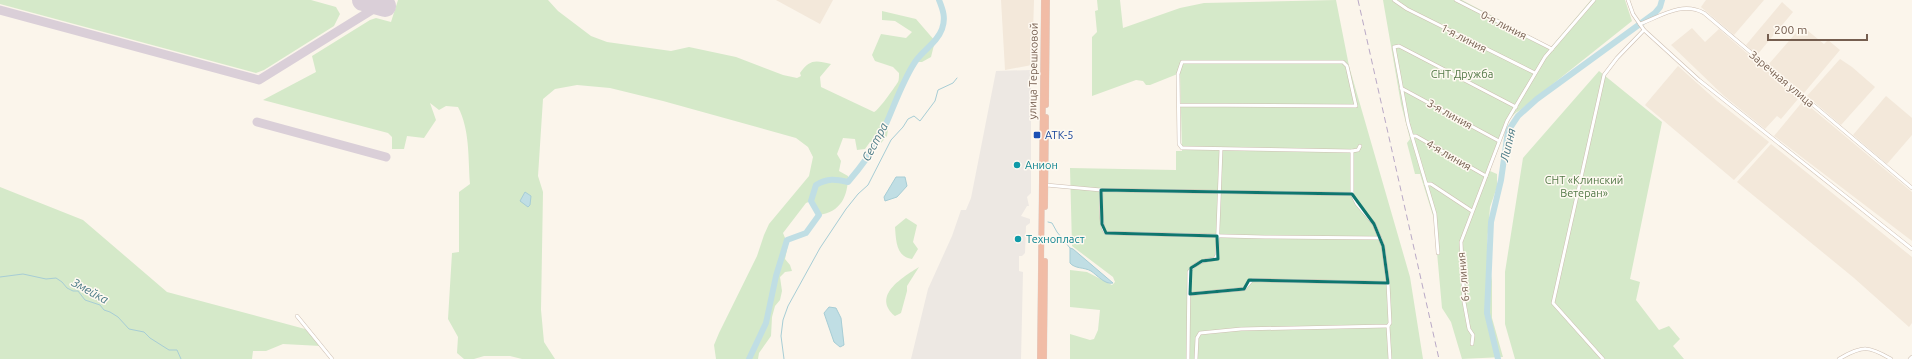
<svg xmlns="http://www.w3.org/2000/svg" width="1912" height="359" font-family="Ubuntu,sans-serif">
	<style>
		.residential { fill: #f3e8da }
		.industrial { fill: #ede8e3 }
		.green { fill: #d5e9c9 }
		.water { fill: #c0dee4; stroke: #a7cdd5 }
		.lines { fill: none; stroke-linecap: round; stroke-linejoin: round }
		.stream { stroke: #a7cdd5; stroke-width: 1 }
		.river { stroke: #c0dee4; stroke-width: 6 }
		.taxiway { stroke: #dacfd8; stroke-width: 9 }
		.runway { stroke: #dacfd8; stroke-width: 22 }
		.street-casing { stroke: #cdbeb1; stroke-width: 4 }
		.highway-casing { stroke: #d8d2ce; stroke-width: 6 }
		.street { stroke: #fff; stroke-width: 3 }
		.highway { stroke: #f1bca6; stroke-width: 5.5 }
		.rail { stroke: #b9a9c6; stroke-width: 1; stroke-dasharray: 6 4; stroke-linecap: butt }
		.marked { fill: none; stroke: #0f766e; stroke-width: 3; stroke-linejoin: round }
		.transit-dot { fill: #1a4fb4; stroke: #fef9f1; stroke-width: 1.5 }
		.culture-dot { fill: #0f9aa8; stroke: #fef9f1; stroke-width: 1.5 }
		.labels { text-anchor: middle; stroke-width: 3; stroke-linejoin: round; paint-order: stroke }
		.street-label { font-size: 11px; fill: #755e4f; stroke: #fef9f1 }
		.park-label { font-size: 11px; fill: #547a48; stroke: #fef9f1 }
		.transit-label { font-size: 11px; fill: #164399; stroke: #fef9f1; text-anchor: start }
		.culture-label { font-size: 11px; fill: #0d838f; stroke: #fef9f1; text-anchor: start }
		.water-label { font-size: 12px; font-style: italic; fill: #4a7a86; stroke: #fef9f1 }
	</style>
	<rect width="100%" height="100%" fill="#fbf5eb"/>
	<!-- residential -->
	<g class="residential">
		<polygon points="776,0 833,0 820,24"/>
		<polygon points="1001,0 1034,0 1032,65 1005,70"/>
		<polygon points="1706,0 1764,0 1734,35 1701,7"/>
		<polygon points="1782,2 1793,12 1757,55 1746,45"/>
		<polygon points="1802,26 1824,44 1828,40 1840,50 1804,93 1768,65"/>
		<polygon points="1692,28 1705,42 1719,29 1793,93 1798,99 1781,119 1777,116 1765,129 1724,96 1671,45"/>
		<polygon points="1840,59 1852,67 1875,87 1841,125 1807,96"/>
		<polygon points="1678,66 1717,101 1769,142 1734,180 1645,105"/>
		<polygon points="1886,96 1912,118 1912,135 1887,164 1853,135"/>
		<polygon points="1803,101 1912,192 1912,241 1774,136"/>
		<polygon points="1771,144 1912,257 1912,323 1909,327 1854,278 1737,182"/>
	</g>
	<!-- industrial -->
	<polygon class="industrial" points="1031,70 1031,193 1027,197 1029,206 1027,206 1021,216 1030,219 1030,223 1026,226 1025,253 1022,256 1019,256 1019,271 1023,272 1021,359 911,359 928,289 952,236 961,210 966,210 971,198 996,71"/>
	<!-- green -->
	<g class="green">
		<polygon points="0,0 311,0 336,7 340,14 334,26 264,70 256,73 0,4"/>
		<path d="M398 0H548L558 11 591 36 607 42 671 51 689 47 736 57 783 75 797 78 801 76 800 73C810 59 815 60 831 64L820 77 821 87 874 112C879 110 894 88 898 82 899 80 899 76 899 73L893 67 875 61 872 55 881 34 906 38 912 32 895 21 882 20V11L916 19 935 41 931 57 922 62H915L891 109 887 136 881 143 870 142 865 149 857 150 855 139 843 138 837 154 841 161 839 171 848 176C848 196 841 212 819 215L811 201 806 203 783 233 788 245 785 259 790 265 792 271 785 272 780 277 782 291 780 300 775 306 772 317 771 336 759 353 758 359H716L714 345 719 333 757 256 764 235 769 224 809 176 813 157 808 147 796 138 663 101 610 88 577 85 555 89 543 99 538 176 543 192 541 310 544 342 555 359H522L510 356H484L474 359H464L457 353 458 337 448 319 452 253 459 252V192L470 184C468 157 470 130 458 107L446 106 439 110 430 103 436 120 424 138 407 136 404 149H392V137L388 133 263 100 316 72 312 56 370 20 376 18 391 22Z"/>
		<polygon points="1097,0 1120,0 1123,28 1180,8 1204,3 1336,0 1349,66 1410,277 1423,359 1070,359 1070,334 1090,340 1094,339 1098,330 1100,310 1070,307 1070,270 1087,272 1112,285 1115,282 1113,277 1072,246 1070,168 1176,170 1176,151 1182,151 1180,73 1150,85 1146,85 1143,81 1136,80 1092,96 1092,37 1097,32 1095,11 1098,10"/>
		<path d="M1383 0H1462L1551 47 1591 0H1625L1632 21 1519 111C1506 115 1495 157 1490 171L1497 174V187L1490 207 1487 244 1492 281V318L1503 357 1462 359 1451 322 1442 308 1434 219 1420 174H1415L1407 143 1410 139 1401 104Z"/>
		<polygon points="1599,71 1662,122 1630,279 1640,282 1636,300 1659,330 1669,326 1680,339 1673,346 1684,359 1515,359 1505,324 1505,272 1523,158"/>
		<polygon points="0,187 83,220 167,292 305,329 321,346 283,344 266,351 253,351 252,359 0,359"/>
		<path d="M906 218 917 225 913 242 918 249 912 259C896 257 896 240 895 227Z"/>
		<path d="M919 267 907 286V291L901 313 895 316C871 296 903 277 919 267Z"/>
	</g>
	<!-- water -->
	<g class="water">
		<polygon points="896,177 905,177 907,186 897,197 885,201 884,197"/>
		<polygon points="525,192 531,196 530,205 528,207 520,201"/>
		<path d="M1070 248 1073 249 1113 283C1105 285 1097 275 1091 271 1084 267 1075 269 1070 263Z"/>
		<polygon points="829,307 836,308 841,318 844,345 840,347 834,342 824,313"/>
	</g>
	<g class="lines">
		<!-- stream -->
		<g class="stream">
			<polyline points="1048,222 1052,223 1057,232 1070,248"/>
			<polyline points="0,277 23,274 46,279 56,278 62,282 67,288 73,291 78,291 85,300 100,305 104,310 110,312 118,317 129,329 144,332 150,338 169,350 177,350 181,359"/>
			<polyline points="784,359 781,336 783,320 788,306 820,248 846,209 858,194 868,185 891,140 903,127 908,119 914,116 920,121 935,101 938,90 953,83 957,78"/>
		</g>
		<!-- river -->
		<g class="river">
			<path d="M749 359 766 323 776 276 787 240 806 233 819 215 811 201 816 185C828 178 835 179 848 182 860 168 871 154 880 137 892 113 900 85 915 62 923 50 937 43 942 29 946 18 943 10 939 0"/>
			<polyline points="1498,359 1487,313 1491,222 1501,180 1508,131 1518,116 1537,99 1655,13 1660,7 1662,0"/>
		</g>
		<!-- taxiway -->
		<g class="taxiway">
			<polyline points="0,10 259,80 380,5 379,0"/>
			<polyline points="257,122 386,157"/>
		</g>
		<!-- runway -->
		<polyline class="runway" points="363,0 385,6"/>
		<!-- street casing -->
		<g class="street-casing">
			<g id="street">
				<polyline points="1394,0 1407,9 1535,73"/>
				<polyline points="1456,0 1552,49"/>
				<polyline points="1628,0 1633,14 1644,30 1699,80 1912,249"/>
				<path d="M1640 24C1661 16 1682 1 1704 13L1912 188"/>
				<polyline points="1401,88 1499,141"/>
				<polyline points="1179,105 1356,106 1347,66 1343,62 1182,62 1178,74 1179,144 1182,148 1185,148 1352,151 1358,150 1360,146"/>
				<polyline points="1412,136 1416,136 1486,176"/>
				<polyline points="1426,184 1431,184 1472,211"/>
				<polyline points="1046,185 1101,190 1352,194"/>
				<path d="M1101 190C1102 200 1099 227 1106 233L1265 237 1380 238"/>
				<polyline points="1438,253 1435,214 1408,123 1394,47 1399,46 1516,107"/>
				<polyline points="1190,294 1244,289 1252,280 1388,283"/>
				<polyline points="297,316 332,359"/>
				<polyline points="1388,326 1390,359"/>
				<polyline points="1472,344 1473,335 1469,329 1464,302 1461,242 1507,121 1545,57 1594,0"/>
				<path d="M1188 359 1189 272C1195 262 1205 260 1215 259L1217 255 1221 149"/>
				<polyline points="1196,359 1197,338 1200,333 1241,329 1388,326 1390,323 1388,283 1383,246 1374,224 1357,204 1352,194 1352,151"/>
				<polyline points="1603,359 1553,303 1604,75 1617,58 1644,30"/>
				<path d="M1839 359C1863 345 1869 346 1891 359"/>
				<polyline points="1910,359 1912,357"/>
			</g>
		</g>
		<!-- highway casing -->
		<g class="highway-casing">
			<g id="highway">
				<polyline points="1046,105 1047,0"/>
				<polyline points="1045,207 1046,117"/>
				<polyline points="1040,359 1044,0"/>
				<polyline points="1044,359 1045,261"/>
			</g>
		</g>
		<!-- street -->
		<use href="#street" class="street"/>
		<!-- highway -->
		<use href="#highway" class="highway"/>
		<!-- rail -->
		<polyline class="rail" points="1358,0 1439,359"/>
	</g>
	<!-- marked area -->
	<path class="marked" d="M1101 190 1352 194 1374 224 1383 246 1388 283 1249 280 1244 289 1190 294 1191 268 1202 261 1218 259 1217 236 1106 233 1102 224Z"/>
	<!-- markers -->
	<rect class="transit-dot" x="1033" y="131" width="8" height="8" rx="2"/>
	<g class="culture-dot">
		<circle cx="1017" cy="165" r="4"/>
		<circle cx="1018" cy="239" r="4"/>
	</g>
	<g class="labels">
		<!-- street labels -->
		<g class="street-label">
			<text transform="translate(1504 25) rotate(27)" y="4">0-я линия</text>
			<text transform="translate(1464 38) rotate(27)" y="4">1-я линия</text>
			<text transform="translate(1033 71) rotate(-89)" y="4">улица Терешковой</text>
			<text transform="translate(1782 79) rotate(40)" y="4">Заречная улица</text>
			<text transform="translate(1450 114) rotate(29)" y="4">3-я линия</text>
			<text transform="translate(1449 155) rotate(30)" y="4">4-я линия</text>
			<text transform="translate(1463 277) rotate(-95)" y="4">6-я линия</text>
		</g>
		<!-- park labels -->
		<g class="park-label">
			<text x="1462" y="78">СНТ Дружба</text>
			<text x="1584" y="184">СНТ «Клинский<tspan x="1584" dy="13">Ветеран»</tspan></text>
		</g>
		<!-- transit labels -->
		<g class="transit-label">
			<text x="1045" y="139">АТК-5</text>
		</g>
		<!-- culture labels -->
		<g class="culture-label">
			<text x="1025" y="169">Анион</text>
			<text x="1026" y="243">Технопласт</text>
		</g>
		<!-- water labels -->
		<g class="water-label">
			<text transform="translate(875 142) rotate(-62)" y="4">Сестра</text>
			<text transform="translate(1508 145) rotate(-77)" y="4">Липня</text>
			<text transform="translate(90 291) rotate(29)" y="4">Змейка</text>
		</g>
	</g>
	<!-- scale -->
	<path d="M1768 34v6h99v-6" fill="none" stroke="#755e4f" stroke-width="2"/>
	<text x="1774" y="34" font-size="12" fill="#755e4f" stroke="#fef9f1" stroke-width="3" paint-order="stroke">200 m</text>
</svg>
